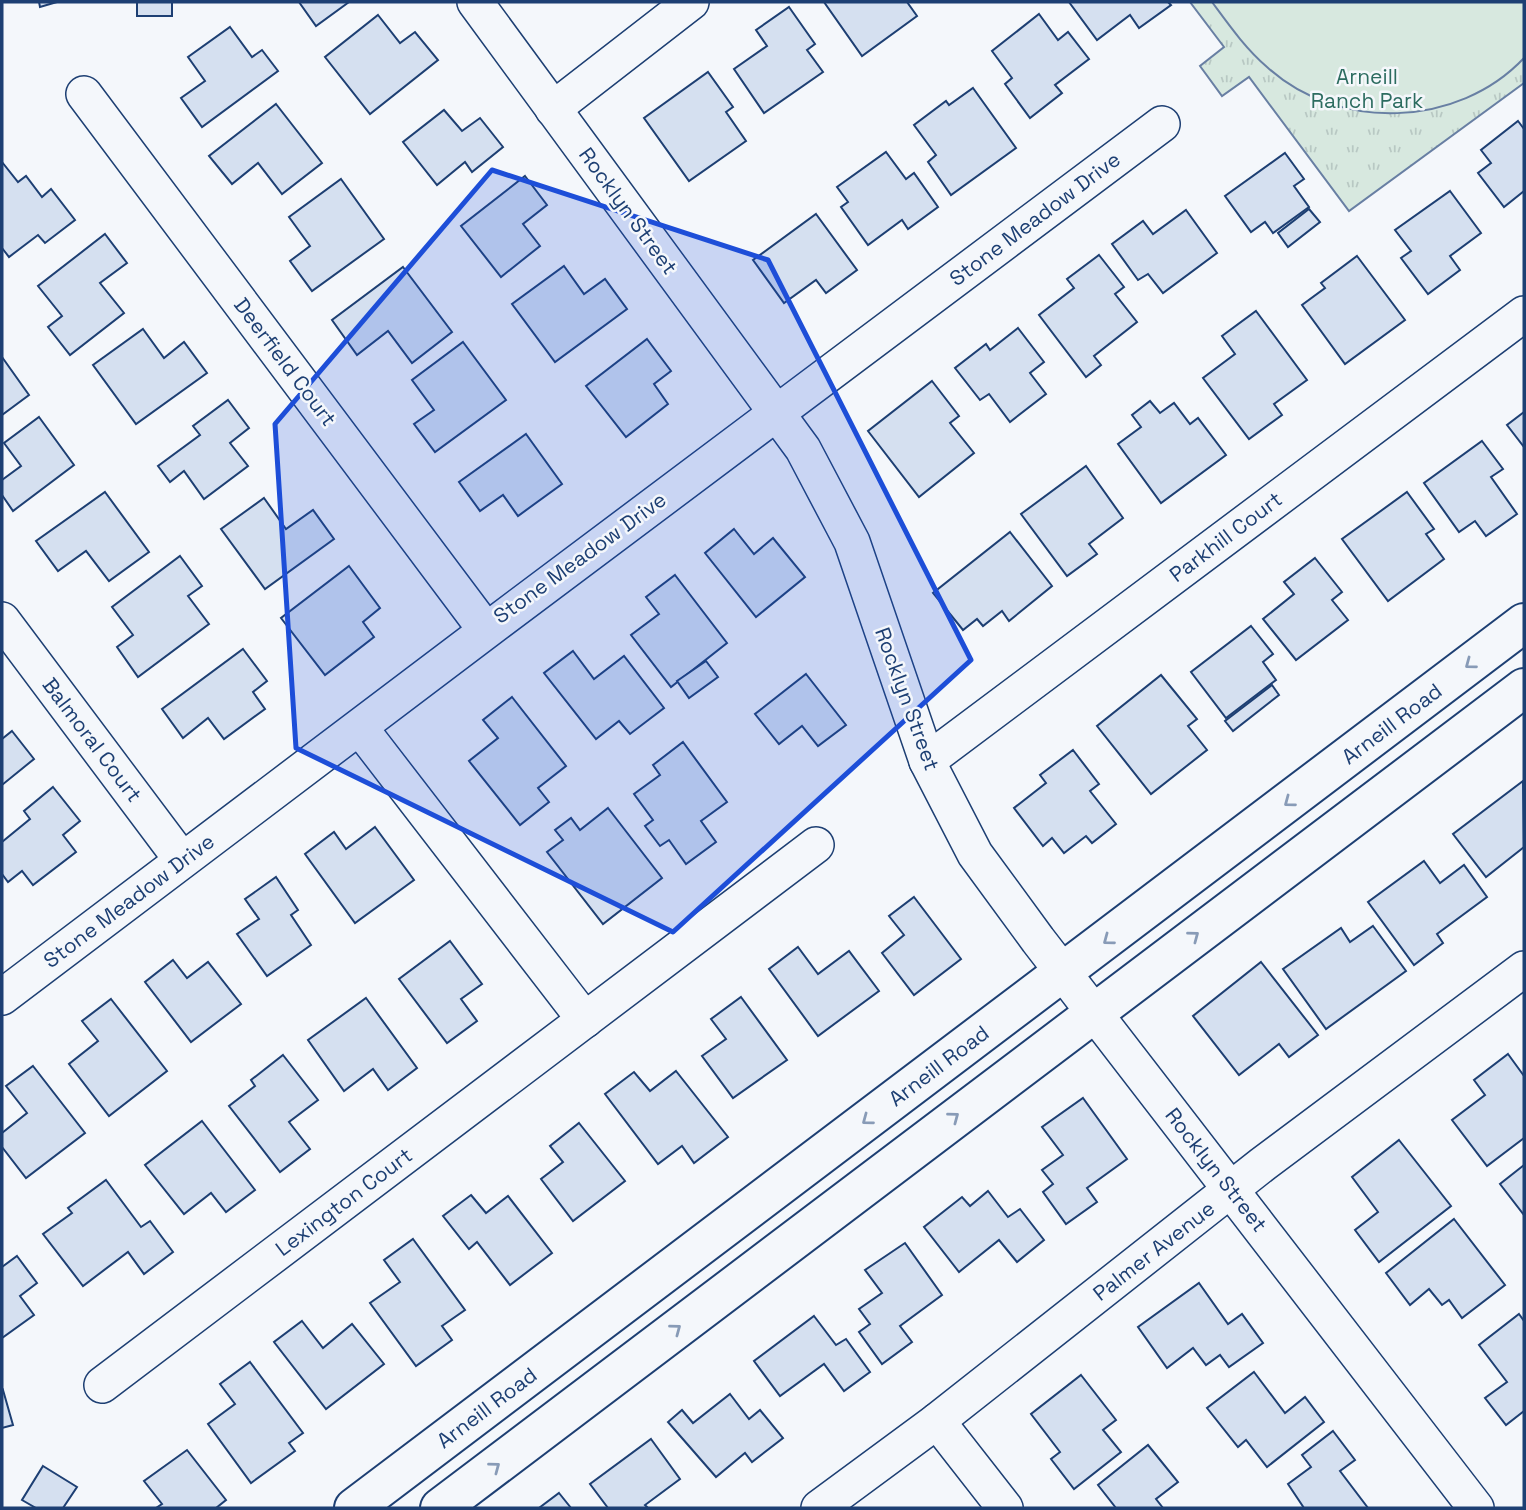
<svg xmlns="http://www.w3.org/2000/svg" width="1526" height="1510" font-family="'Space Grotesk',sans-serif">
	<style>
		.grass { fill: url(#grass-tufts); stroke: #687fa3; stroke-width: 2 }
		.garden { fill: #d7e8df; stroke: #687fa3; stroke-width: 2 }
		.building { fill: #d5e0f0; stroke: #1d3f73; stroke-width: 2 }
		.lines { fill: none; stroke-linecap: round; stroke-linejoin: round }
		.minor-casing { stroke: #1d3f73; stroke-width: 38 }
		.major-casing { stroke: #1d3f73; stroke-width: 42 }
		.minor { stroke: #f4f7fb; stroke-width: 35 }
		.major { stroke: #f4f7fb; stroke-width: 38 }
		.oneway { stroke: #889bb7 }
		.marked { fill: #1d4ed8; fill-opacity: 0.2; stroke: #1d4ed8; stroke-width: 5; stroke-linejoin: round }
		.labels { text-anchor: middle; stroke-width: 5; stroke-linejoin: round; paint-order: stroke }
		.park-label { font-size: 21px; fill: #2c6c60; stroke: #f4f7fb }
		.street-label { font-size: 21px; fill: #1d3f73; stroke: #f4f7fb }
	</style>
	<defs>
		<pattern id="grass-tufts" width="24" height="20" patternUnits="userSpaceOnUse" patternTransform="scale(1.75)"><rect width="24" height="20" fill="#d7e8df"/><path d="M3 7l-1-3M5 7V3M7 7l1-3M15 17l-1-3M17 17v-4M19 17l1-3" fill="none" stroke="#b8c8c3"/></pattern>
	</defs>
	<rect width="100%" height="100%" fill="#f4f7fb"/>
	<!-- grass -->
	<polygon class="grass" points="1190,2 1524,2 1524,83 1349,211 1249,77 1222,96 1200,66 1224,47"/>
	<!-- garden -->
	<path class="garden" d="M1212 2H1524V58C1458 128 1338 132 1267 67 1245 48 1229 25 1212 2Z"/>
	<!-- building -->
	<g class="building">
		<polygon points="39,2 57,2 40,7"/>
		<rect x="137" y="2" width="35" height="14"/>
		<polygon points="299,2 349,2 316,26"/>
		<polygon points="824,2 907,2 917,16 862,56"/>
		<polygon points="1069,2 1168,2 1171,5 1139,28 1130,15 1097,40"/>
		<polygon points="789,7 815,44 807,50 823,72 764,113 734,69 767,46 756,30"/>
		<polygon points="1039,14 1058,40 1068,32 1089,59 1055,85 1062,93 1030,118 1005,84 1012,78 992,51"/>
		<polygon points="378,15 400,43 415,32 438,60 370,114 325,57"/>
		<polygon points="230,27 252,57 262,50 278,71 202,127 181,98 205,81 188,57"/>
		<polygon points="708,72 733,107 726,112 746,141 689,181 644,118"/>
		<polygon points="973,88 1016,148 951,195 928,162 936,155 914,125 946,101 949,105"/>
		<polygon points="276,104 322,163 282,194 258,163 232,184 209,156"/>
		<polygon points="444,110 462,131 480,118 503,147 472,172 465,162 437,185 403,142"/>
		<polygon points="1518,121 1524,129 1524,191 1504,207 1478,173 1491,163 1481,150"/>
		<polygon points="886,152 906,179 914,173 938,207 908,229 902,220 868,245 841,207 848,202 837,187"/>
		<polygon points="1285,153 1304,179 1294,186 1309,207 1273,233 1265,222 1251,232 1225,196"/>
		<polygon points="2,162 18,182 26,176 42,197 51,189 75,220 45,243 38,235 9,257 2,248"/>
		<polygon points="525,176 547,205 523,224 540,246 501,277 461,226"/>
		<polygon points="341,179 384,239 312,291 290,261 310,246 289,217"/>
		<polygon points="1450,191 1481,233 1450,256 1460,270 1428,294 1401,258 1411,251 1395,230"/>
		<polygon points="1309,209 1320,222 1288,247 1278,233"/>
		<polygon points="1186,210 1217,253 1163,293 1148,274 1138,280 1112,244 1143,221 1153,234"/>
		<polygon points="816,214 857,270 826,293 816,280 784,303 753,260"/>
		<polygon points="105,234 127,263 100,283 124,313 70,355 48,327 62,316 38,286"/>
		<polygon points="1099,255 1124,287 1115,294 1137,322 1094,356 1101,365 1086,377 1039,315 1074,288 1067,279"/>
		<polygon points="1357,256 1405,320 1345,364 1302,305 1325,288 1321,283"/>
		<polygon points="564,266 584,294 605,279 627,309 555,362 512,304"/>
		<polygon points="403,267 452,332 412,363 388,331 357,355 332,320"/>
		<polygon points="1256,311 1307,380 1274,404 1282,415 1249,439 1203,378 1235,354 1222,336"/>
		<polygon points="1018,328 1044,362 1030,373 1046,394 1010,422 989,394 980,400 955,368 986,344 990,350"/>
		<polygon points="143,329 164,358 184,342 207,373 136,424 93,365"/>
		<polygon points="647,339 671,371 654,384 668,404 626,437 586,386"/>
		<polygon points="463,342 506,400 435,452 414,424 434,410 412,380"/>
		<polygon points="2,357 29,395 2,415"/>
		<polygon points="932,381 959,416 950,423 974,453 919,497 868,431"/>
		<polygon points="228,400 249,428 230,443 248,466 204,499 184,471 170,482 158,466 200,435 193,426"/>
		<polygon points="1150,401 1160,413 1174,403 1190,424 1198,418 1226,455 1161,503 1118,444 1141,427 1132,415"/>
		<polygon points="1524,412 1524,447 1507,425"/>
		<polygon points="39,417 74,465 13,511 2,495 2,480 21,466 4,443"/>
		<polygon points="526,434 562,484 518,516 503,495 480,511 459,482"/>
		<polygon points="1482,441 1503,469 1491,477 1517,514 1486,536 1475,521 1459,532 1424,483"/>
		<polygon points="1086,466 1123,518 1089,544 1097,554 1067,576 1021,514"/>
		<polygon points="105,492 149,552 109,581 86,551 58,571 36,541"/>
		<polygon points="1407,492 1434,529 1426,534 1444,559 1388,601 1342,539"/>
		<polygon points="264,498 286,529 313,510 334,539 265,589 221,529"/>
		<polygon points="734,529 754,554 773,538 805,577 756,617 705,553"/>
		<polygon points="1010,532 1052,586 1009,621 1002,611 983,626 977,619 963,630 933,593"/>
		<polygon points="180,556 202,586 188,596 209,624 138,677 117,647 133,635 112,607"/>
		<polygon points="1315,558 1342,592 1332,600 1348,620 1296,660 1263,619 1294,594 1284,582"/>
		<polygon points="349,566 380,608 363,622 374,637 325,675 281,618"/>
		<polygon points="675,575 727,643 671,687 631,635 659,614 646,597"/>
		<polygon points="1251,626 1273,654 1263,662 1276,680 1226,718 1191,672"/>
		<polygon points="243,649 267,681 253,692 265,709 224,739 208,718 183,738 162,709"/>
		<polygon points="573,651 594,679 624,656 664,708 630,734 619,721 596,739 544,673"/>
		<polygon points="706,661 718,677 689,698 677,681"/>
		<polygon points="806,674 846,725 818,746 802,726 779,744 755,714"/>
		<polygon points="1161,675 1197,719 1188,726 1207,750 1151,794 1097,726"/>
		<polygon points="1272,685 1279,695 1233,731 1225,721"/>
		<polygon points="512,697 566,766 538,788 549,802 520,825 469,761 498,738 483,720"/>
		<polygon points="12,731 34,759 2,785 2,739"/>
		<polygon points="683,742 727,802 701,821 716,842 686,864 669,840 660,846 645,826 653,820 634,794 660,775 653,765"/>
		<polygon points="1073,750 1099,784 1090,791 1116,824 1092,843 1086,836 1064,853 1052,838 1043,846 1014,808 1046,783 1040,775"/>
		<polygon points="1523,781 1524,847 1486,877 1453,834"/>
		<polygon points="53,787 80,821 63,835 76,852 33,885 22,871 8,882 2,874 2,842 30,819 24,811"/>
		<polygon points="608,808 662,878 603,924 547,852 563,840 555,830 571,818 580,830"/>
		<polygon points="375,827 414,880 355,923 305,854 334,832 346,849"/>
		<polygon points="1424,861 1440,883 1464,865 1487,897 1437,934 1443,943 1414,965 1368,902"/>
		<polygon points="276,877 298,910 291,915 311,945 267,976 237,934 259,919 245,899"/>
		<polygon points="914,897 961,959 914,995 882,953 904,935 889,916"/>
		<polygon points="1373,926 1406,971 1326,1029 1283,969 1341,928 1350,942"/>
		<polygon points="450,941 482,984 461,999 477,1021 447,1043 399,979"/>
		<polygon points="798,947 818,974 849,951 879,991 818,1036 769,969"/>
		<polygon points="173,960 187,978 208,962 241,1004 191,1042 145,982"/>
		<polygon points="1261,962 1318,1035 1289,1057 1279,1044 1239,1075 1193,1016"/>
		<polygon points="741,997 787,1060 733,1098 702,1056 726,1039 711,1019"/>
		<polygon points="366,998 417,1068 388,1090 373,1069 344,1091 308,1040"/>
		<polygon points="111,999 167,1071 109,1116 69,1064 98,1041 82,1021"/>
		<polygon points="1508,1054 1524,1076 1524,1138 1487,1166 1452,1120 1485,1095 1474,1080"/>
		<polygon points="283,1055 318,1100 289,1122 310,1149 280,1172 229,1106 255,1086 251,1080"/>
		<polygon points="33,1066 85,1133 26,1178 2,1147 2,1133 27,1113 6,1086"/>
		<polygon points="676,1071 728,1137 694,1163 682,1146 658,1164 605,1094 634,1072 650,1091"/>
		<polygon points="1083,1098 1127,1159 1087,1188 1097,1202 1066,1224 1043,1192 1053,1184 1042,1170 1063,1155 1042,1127"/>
		<polygon points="202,1121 255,1190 226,1212 211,1193 184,1214 145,1165"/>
		<polygon points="579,1123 625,1181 573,1221 541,1179 563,1162 550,1146"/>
		<polygon points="1399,1140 1451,1206 1379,1262 1355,1230 1378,1212 1352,1177"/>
		<polygon points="1524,1165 1524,1215 1500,1184"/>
		<polygon points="106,1180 141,1227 150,1221 173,1252 144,1274 128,1252 83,1286 43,1234 72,1213 68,1208"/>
		<polygon points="988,1191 1008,1217 1020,1209 1044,1240 1017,1262 999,1240 959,1272 924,1227 962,1197 970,1206"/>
		<polygon points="471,1195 486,1213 508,1196 552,1253 510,1285 477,1242 469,1249 443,1216"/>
		<polygon points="1454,1219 1505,1285 1462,1318 1449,1300 1442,1305 1429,1289 1410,1305 1386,1273"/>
		<polygon points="413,1239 465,1310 442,1326 452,1340 416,1366 370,1303 400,1282 384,1260"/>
		<polygon points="905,1243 942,1295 900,1326 912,1342 882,1364 859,1332 870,1324 859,1309 882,1293 865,1270"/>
		<polygon points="17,1256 37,1283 20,1296 34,1315 2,1338 2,1267"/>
		<polygon points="1199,1283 1228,1324 1242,1314 1263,1343 1229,1367 1220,1355 1206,1365 1193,1348 1167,1368 1138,1327"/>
		<polygon points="1519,1314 1524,1321 1524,1411 1506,1425 1485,1398 1507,1382 1479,1345"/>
		<polygon points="814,1316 836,1345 846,1339 870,1372 844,1391 824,1364 780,1396 754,1361"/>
		<polygon points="302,1321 323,1348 352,1324 384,1364 326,1409 274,1342"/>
		<polygon points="250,1362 303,1433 289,1443 295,1451 251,1483 208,1424 235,1404 220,1384"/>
		<polygon points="1254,1372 1285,1413 1305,1397 1324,1422 1267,1467 1246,1440 1238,1447 1207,1408"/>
		<polygon points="1081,1375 1116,1420 1103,1430 1121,1452 1074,1489 1051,1459 1060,1452 1031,1414"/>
		<polygon points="3,1390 13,1425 2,1428 2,1391"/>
		<polygon points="730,1394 749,1419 760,1410 783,1438 752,1462 745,1453 716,1477 668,1422 682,1410 693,1423"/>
		<polygon points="1333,1431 1355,1460 1340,1471 1368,1508 1304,1508 1288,1484 1311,1467 1302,1455"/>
		<polygon points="651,1439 680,1479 645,1505 648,1508 608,1508 590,1484"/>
		<polygon points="1148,1445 1178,1482 1156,1499 1163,1508 1116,1508 1098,1485"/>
		<polygon points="187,1450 226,1500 216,1508 156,1508 162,1504 144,1481"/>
		<polygon points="43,1466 77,1487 63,1508 36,1508 22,1500"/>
		<polygon points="559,1493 571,1508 539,1508"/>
	</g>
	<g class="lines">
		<!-- minor casing -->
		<g class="minor-casing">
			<g id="minor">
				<polyline points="475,2 803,449 852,542 927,761 975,854 1038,940 1476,1508"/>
				<polyline points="84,94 485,629"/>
				<polyline points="553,109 691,2"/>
				<polyline points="2,620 182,860"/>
				<polyline points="360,728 585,1020"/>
				<polyline points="927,761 1524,314"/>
				<path d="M2 997C387 704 775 414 1162 124"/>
				<polyline points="102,1385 816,845"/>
				<polyline points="937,1421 1005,1508"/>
				<polyline points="819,1508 937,1421 1263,1164 1524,969"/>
			</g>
		</g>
		<!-- major casing -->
		<g class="major-casing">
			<g id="major">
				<polyline points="354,1508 1524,623"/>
				<polyline points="440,1508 1524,688"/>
			</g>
		</g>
		<!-- minor -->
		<use href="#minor" class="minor"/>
		<!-- major -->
		<use href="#major" class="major"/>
	</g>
	<!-- one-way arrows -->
	<defs><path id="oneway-chevron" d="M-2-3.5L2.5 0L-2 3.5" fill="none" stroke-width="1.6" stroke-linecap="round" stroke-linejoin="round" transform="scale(1.75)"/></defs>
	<g class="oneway">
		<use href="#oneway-chevron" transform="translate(1470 664) rotate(143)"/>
		<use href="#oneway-chevron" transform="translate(1289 802) rotate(143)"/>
		<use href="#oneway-chevron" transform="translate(1194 936) rotate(-37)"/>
		<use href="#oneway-chevron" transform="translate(1108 940) rotate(143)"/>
		<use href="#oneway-chevron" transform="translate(954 1117) rotate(-37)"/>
		<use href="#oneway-chevron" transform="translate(867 1120) rotate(143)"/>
		<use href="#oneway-chevron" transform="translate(676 1329) rotate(-37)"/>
		<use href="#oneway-chevron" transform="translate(495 1467) rotate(-37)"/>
	</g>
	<!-- marked area -->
	<path class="marked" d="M492 170 768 260 971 660 673 932 296 748 275 424Z"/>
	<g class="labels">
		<!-- park labels -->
		<g class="park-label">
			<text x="1367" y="84">Arneill<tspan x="1367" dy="24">Ranch Park</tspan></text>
		</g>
		<!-- street labels -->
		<g class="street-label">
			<text transform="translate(628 211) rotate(54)" y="7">Rocklyn Street</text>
			<text transform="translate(1035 219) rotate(-37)" y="7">Stone Meadow Drive</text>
			<text transform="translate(285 362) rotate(53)" y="7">Deerfield Court</text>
			<text transform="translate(1226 537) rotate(-37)" y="7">Parkhill Court</text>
			<text transform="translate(580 558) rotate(-36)" y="7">Stone Meadow Drive</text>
			<text transform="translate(907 699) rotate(70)" y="7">Rocklyn Street</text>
			<text transform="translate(1392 724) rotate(-37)" y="7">Arneill Road</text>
			<text transform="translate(92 740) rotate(53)" y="7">Balmoral Court</text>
			<text transform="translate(129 901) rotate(-37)" y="7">Stone Meadow Drive</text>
			<text transform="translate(939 1066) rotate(-37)" y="7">Arneill Road</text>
			<text transform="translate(1216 1170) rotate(52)" y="7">Rocklyn Street</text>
			<text transform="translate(344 1202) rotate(-37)" y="7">Lexington Court</text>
			<text transform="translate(1154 1251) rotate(-38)" y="7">Palmer Avenue</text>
			<text transform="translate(487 1408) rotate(-37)" y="7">Arneill Road</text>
		</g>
	</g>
	<!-- border -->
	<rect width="1526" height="1510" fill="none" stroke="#1d3f73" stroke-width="7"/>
</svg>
